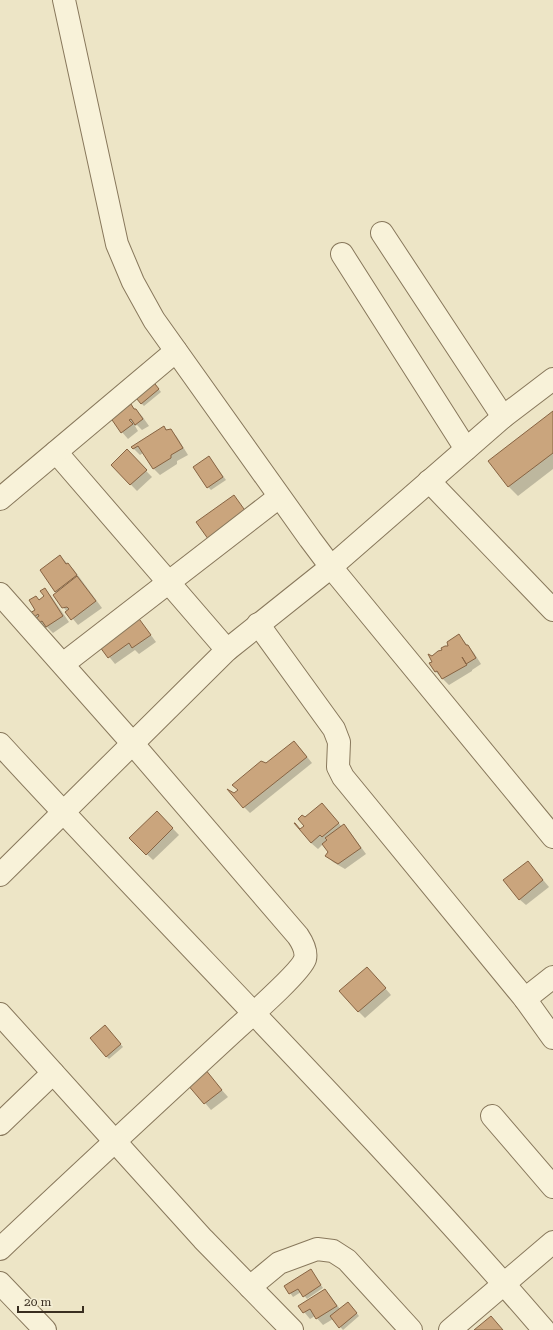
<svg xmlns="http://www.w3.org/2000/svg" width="553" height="1330" font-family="'Roboto Serif',serif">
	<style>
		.shadow { fill: #0003 }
		.building { fill: #caa57d; stroke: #876443 }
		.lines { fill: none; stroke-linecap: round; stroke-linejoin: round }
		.minor-casing { stroke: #88785c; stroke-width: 24 }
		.minor { stroke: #f8f2d9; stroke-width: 22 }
	</style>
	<rect width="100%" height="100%" fill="#ede5c6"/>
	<!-- shadow -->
	<g class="shadow">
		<polygon points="154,383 161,392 144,406 141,403"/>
		<polygon points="131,405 142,416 149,426 142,430 137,425 135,426 138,431 128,439 122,432 129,407"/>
		<polygon points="553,413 553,469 518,496 509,487 490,462"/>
		<polygon points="164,427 167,430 171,430 177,437 188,455 177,461 177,464 160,475 154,469 143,453 140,455 132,447"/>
		<polygon points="127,451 152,477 137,491 112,465"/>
		<polygon points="209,457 226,480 211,490 208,487"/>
		<polygon points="60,556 74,570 102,608 78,625 63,607 56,591"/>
		<polygon points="45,589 51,596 69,622 53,633 47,627 44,630 34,617 39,601 45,596"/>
		<polygon points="142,623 156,642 139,654 135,650 115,664 98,643"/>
		<polygon points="459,635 474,653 481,664 472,670 472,671 449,685 436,672 431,664 433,662 432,657 449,648"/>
		<polygon points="300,748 312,763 250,813 244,807 266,764"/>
		<polygon points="328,810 342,827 344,826 350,832 366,854 345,869 333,862 327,856 329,852 323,844 318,849 311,843 305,826 306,818"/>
		<polygon points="157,812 179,835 153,860 130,838"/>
		<polygon points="528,862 549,887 526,905 519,899"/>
		<polygon points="373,974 391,995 365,1018 359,1012"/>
		<polygon points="108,1029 123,1047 109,1059 106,1056"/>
		<polygon points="205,1071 228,1097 211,1110 189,1084"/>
		<polygon points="313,1273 323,1288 307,1299 301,1292 293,1297 286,1287"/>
		<polygon points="325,1290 331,1297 340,1309 351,1306 359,1316 343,1330 333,1319 323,1325 315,1316 310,1319 300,1307"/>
	</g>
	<!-- building -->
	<g class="building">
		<polygon points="151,379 159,389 141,404 132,393"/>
		<polygon points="126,402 128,406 131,404 134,409 136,409 143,419 135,425 131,419 129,420 133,424 121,433 108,414"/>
		<polygon points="553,411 553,453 508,487 488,461"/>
		<polygon points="164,426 166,430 171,429 183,448 171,455 171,458 153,469 138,446 133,449 131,447"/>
		<polygon points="127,449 147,470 130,485 111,465"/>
		<polygon points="209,456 223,477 207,488 193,467"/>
		<polygon points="234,495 249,516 211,543 196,522"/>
		<polygon points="60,555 66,564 68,563 77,575 55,592 40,570"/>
		<polygon points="77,576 96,601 71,620 65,612 69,609 67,607 62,608 53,595"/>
		<polygon points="45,588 63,616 46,627 42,621 37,624 34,620 39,616 38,614 33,618 30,613 35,610 29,600 36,596 39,600 44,596 40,591"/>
		<polygon points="137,616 151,635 132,648 129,643 108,658 97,643"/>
		<polygon points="459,634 466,645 468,645 476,658 466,664 462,657 467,665 442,679 437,671 435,672 429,663 432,662 428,654 432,656 438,651 442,650 441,648 445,646 448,646 447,642"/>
		<polygon points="294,741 307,757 243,808 227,789 234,793 238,790 232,785 261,761 266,763"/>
		<polygon points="322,803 339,823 322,837 320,835 311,843 294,823 295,823 300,829 304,826 298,819 302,815 305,817"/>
		<polygon points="157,811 173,828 146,855 129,838"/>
		<polygon points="344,824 361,848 338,864 325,856 328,852 322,844 327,840 325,838"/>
		<polygon points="528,861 543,880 519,900 503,880"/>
		<polygon points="367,967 386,988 358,1012 339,991"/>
		<polygon points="105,1025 121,1044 106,1057 90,1038"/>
		<polygon points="205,1069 222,1090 204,1104 187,1084"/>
		<polygon points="311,1269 321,1285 303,1297 298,1289 289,1294 284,1286"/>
		<polygon points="325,1289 337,1306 316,1319 310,1309 303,1313 298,1306"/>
		<polygon points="348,1302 357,1313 339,1328 330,1316"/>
		<polygon points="491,1316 503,1330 474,1330"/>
	</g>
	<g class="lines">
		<!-- minor casing -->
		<g class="minor-casing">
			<g id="minor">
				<polyline points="64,0 117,244 133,282 154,320 310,539 331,567 553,837"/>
				<polyline points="382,233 503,417"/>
				<polyline points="342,254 466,449"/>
				<polyline points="56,452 227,650"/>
				<polyline points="429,481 553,610"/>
				<polyline points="0,499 176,351"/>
				<path d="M0 594 133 744 298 936C302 942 307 951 305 959 301 972 246 1020 233 1032 155 1104 77 1176 0 1249"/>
				<polyline points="258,624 334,729 339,742 338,767 343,777 525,999 553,1038"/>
				<polyline points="63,664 279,497"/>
				<path d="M0 744C180 940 370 1128 544 1330"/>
				<polyline points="0,875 227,650 331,567 503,417 553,379"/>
				<polyline points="525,999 553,977"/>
				<polyline points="0,1014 203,1239 292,1330"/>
				<polyline points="492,1116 553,1187"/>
				<polyline points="0,1124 53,1073"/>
				<polyline points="0,1283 45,1330"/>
				<polyline points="250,1287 279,1263 317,1249 333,1251 347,1260 411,1330"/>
				<polyline points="450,1330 553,1242"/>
			</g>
		</g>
		<!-- minor -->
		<use href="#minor" class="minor"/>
	</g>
	<!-- scale -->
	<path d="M18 1306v6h65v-6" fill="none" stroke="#392e20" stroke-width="2"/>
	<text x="24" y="1306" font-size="12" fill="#392e20" stroke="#f5efd6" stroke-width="3" paint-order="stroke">20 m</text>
</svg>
